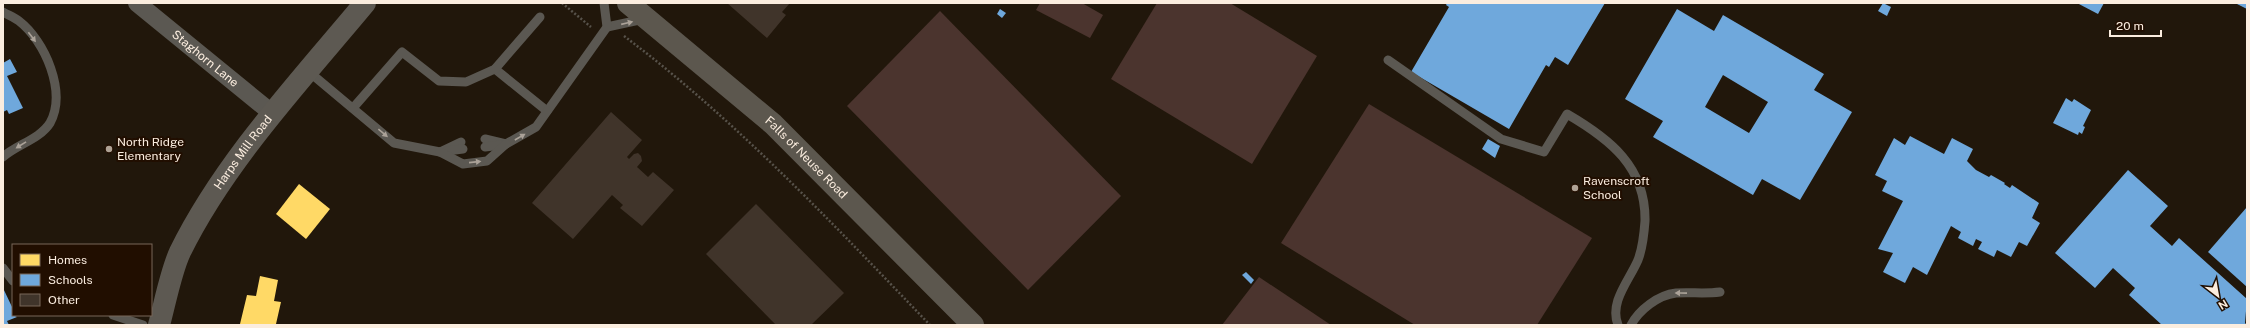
<svg xmlns="http://www.w3.org/2000/svg" width="2250" height="328" font-family="'Public Sans',sans-serif">
	<style>
		.green { fill: #4b342e }
		.homes { fill: #ffd966 }
		.schools { fill: #6fa8dc; fill-rule: evenodd }
		.building { fill: #40342a }
		.lines { fill: none; stroke-linecap: round; stroke-linejoin: round }
		.path { stroke: #57524a; stroke-width: 2.5; stroke-dasharray: 2 2; stroke-linecap: butt }
		.lane { stroke: #5b5852; stroke-width: 9 }
		.street { stroke: #5b5852; stroke-width: 18 }
		.secondary { stroke: #5d5952; stroke-width: 22 }
		.primary { stroke: #5c574e; stroke-width: 22 }
		.oneway { fill: #aba298 }
		.poi-dot { fill: #afa295; stroke: #210e00; stroke-width: 1.5 }
		.labels { text-anchor: middle; stroke-width: 4; stroke-linejoin: round; paint-order: stroke }
		.street-label { font-size: 12px; fill: #fbeddf; stroke: #210e00 }
		.poi-label { font-size: 12px; fill: #fbeddf; stroke: #210e00; text-anchor: start }
	</style>
	<rect width="100%" height="100%" fill="#21170b"/>
	<!-- green -->
	<g class="green">
		<polygon points="1040,3 1082,3 1103,15 1090,38 1036,10"/>
		<polygon points="1157,3 1230,3 1317,56 1252,164 1111,79"/>
		<polygon points="940,11 1121,196 1028,290 847,106"/>
		<polygon points="1369,104 1592,238 1537,325 1415,325 1281,243"/>
		<polygon points="1259,277 1331,325 1222,325"/>
	</g>
	<!-- homes -->
	<g class="homes">
		<polygon points="299,184 330,209 306,239 276,214"/>
		<polygon points="260,276 278,280 274,301 281,302 276,324 240,324 247,295 256,296"/>
	</g>
	<!-- schools -->
	<g class="schools">
		<polygon points="1447,3 1605,3 1568,65 1555,57 1549,67 1546,65 1509,129 1411,72 1449,7 1446,5"/>
		<polygon points="1883,3 1891,7 1887,16 1878,11"/>
		<polygon points="2077,3 2104,3 2098,14"/>
		<polygon points="2235,3 2247,3 2247,9"/>
		<polygon points="1000,9 1006,13 1002,18 997,14"/>
		<path d="M1677 9 1714 31 1723 15 1824 74 1814 90 1852 112 1800 200 1762 179 1753 195 1653 137 1663 121 1625 99ZM1723 75 1768 102 1749 133 1705 107Z"/>
		<polygon points="10,59 17,72 7,76 23,108 9,114 7,110 3,112 3,63"/>
		<polygon points="2066,98 2072,102 2074,99 2091,110 2083,126 2085,127 2082,134 2079,132 2078,135 2053,123"/>
		<polygon points="1910,136 1944,154 1952,138 1973,149 1967,161 1976,170 1989,177 1991,175 2005,183 2004,184 2010,188 2012,185 2039,203 2032,218 2040,223 2027,246 2019,242 2011,257 1997,250 1994,257 1978,249 1982,242 1976,239 1973,246 1958,238 1961,232 1951,226 1927,275 1913,267 1905,283 1883,272 1893,253 1878,249 1903,201 1882,191 1887,181 1875,175 1894,138 1905,145"/>
		<polygon points="1488,139 1500,146 1495,158 1482,149"/>
		<polygon points="2128,170 2168,206 2150,226 2172,246 2179,238 2247,299 2245,323 2247,325 2162,325 2129,295 2135,288 2113,268 2095,288 2055,253"/>
		<polygon points="2247,207 2247,287 2208,252"/>
		<polygon points="1246,272 1254,280 1251,284 1242,275"/>
		<polygon points="3,288 13,309 13,315 17,317 7,321 9,325 3,325"/>
	</g>
	<!-- building -->
	<g class="building">
		<polygon points="727,3 790,3 782,12 786,15 767,38"/>
		<polygon points="611,112 642,140 627,157 629,159 634,154 638,153 641,156 642,161 637,167 648,177 653,172 674,190 642,226 620,208 623,205 612,195 573,239 532,203"/>
		<polygon points="756,204 844,293 811,325 776,325 706,254"/>
	</g>
	<g class="lines">
		<!-- path -->
		<g class="path">
			<polyline points="562,3 591,27"/>
			<path d="M624 36C736 120 833 224 930 325"/>
		</g>
		<!-- lane -->
		<g class="lane">
			<path d="M3 12C8 15 14 17 19 21 45 41 67 92 50 123 40 139 16 145 3 157"/>
			<polyline points="607,27 644,19"/>
			<path d="M1388 60 1501 139 1544 152 1567 114C1610 139 1646 167 1645 221 1644 235 1643 247 1638 260 1629 281 1609 302 1618 325"/>
			<polyline points="495,69 547,111"/>
			<polyline points="308,71 394,143 440,152 461,142"/>
			<polyline points="353,108 402,52 439,81 466,82 495,69 540,17"/>
			<polyline points="485,139 506,144 536,127 607,27 604,3"/>
			<polyline points="485,147 501,145"/>
			<polyline points="447,151 463,149"/>
			<polyline points="440,152 463,164 487,161 506,144"/>
			<polyline points="3,268 13,281"/>
			<polyline points="113,315 143,325"/>
			<path d="M1631 325C1639 310 1658 295 1676 293 1691 292 1705 294 1720 292"/>
		</g>
		<!-- street -->
		<path class="street" id="s1" d="M137 3 273 114"/>
		<!-- secondary -->
		<path class="secondary" id="s2" d="M159 325C165 303 171 271 180 252 224 162 301 80 365 3"/>
		<!-- primary -->
		<path class="primary" id="s3" d="M628 3 773 124 973 325"/>
	</g>
	<!-- one-way arrows -->
	<defs><path id="oneway-solid" d="M-6-.8H1V-3.2L6.5 0L1 3.2V.8H-6Z"/></defs>
	<g class="oneway">
		<use href="#oneway-solid" transform="translate(627 23) rotate(-13)"/>
		<use href="#oneway-solid" transform="translate(32 37) rotate(53)"/>
		<use href="#oneway-solid" transform="translate(383 133) rotate(40)"/>
		<use href="#oneway-solid" transform="translate(520 137) rotate(-30)"/>
		<use href="#oneway-solid" transform="translate(21 145) rotate(148)"/>
		<use href="#oneway-solid" transform="translate(475 162) rotate(-6)"/>
		<use href="#oneway-solid" transform="translate(1681 293) rotate(-179)"/>
	</g>
	<!-- markers -->
	<g class="poi-dot">
		<circle cx="109" cy="149" r="4"/>
		<circle cx="1575" cy="188" r="4"/>
	</g>
	<g class="labels">
		<!-- street labels -->
		<g class="street-label">
			<text dy="4" stroke="none"><textPath href="#s1" startOffset="88">Staghorn Lane</textPath></text>
			<text dy="4" stroke="none"><textPath href="#s2" startOffset="194">Harps Mill Road</textPath></text>
			<text dy="4" stroke="none"><textPath href="#s3" startOffset="236">Falls of Neuse Road</textPath></text>
		</g>
		<!-- poi labels -->
		<g class="poi-label">
			<text x="117" y="146">North Ridge<tspan x="117" dy="14">Elementary</tspan></text>
			<text x="1583" y="185">Ravenscroft<tspan x="1583" dy="14">School</tspan></text>
		</g>
	</g>
	<!-- border -->
	<rect width="2250" height="328" fill="none" stroke="#fbeddf" stroke-width="8"/>
	<!-- legend -->
	<rect x="12" y="244" width="140" height="72" fill="#210e00" stroke="#786759"/>
	<rect x="20" y="254" width="20" height="12" fill="#ffd966" stroke="#786759"/>
	<text x="48" y="264" font-size="12" fill="#fbeddf">Homes</text>
	<rect x="20" y="274" width="20" height="12" fill="#6fa8dc" stroke="#786759"/>
	<text x="48" y="284" font-size="12" fill="#fbeddf">Schools</text>
	<rect x="20" y="294" width="20" height="12" fill="#40342a" stroke="#786759"/>
	<text x="48" y="304" font-size="12" fill="#fbeddf">Other</text>
	<!-- north arrow -->
	<g transform="translate(2218 296) rotate(149)" stroke="#210e00" stroke-width="3" paint-order="stroke">
	<path d="M0-3L7 15L0 10L-7 15Z" fill="#fbeddf"/>
	<text y="-6" font-size="11" font-weight="bold" text-anchor="middle" fill="#fbeddf">N</text>
	</g>
	<!-- scale -->
	<path d="M2110 30v6h51v-6" fill="none" stroke="#fbeddf" stroke-width="2"/>
	<text x="2116" y="30" font-size="12" fill="#fbeddf" stroke="#210e00" stroke-width="3" paint-order="stroke">20 m</text>
</svg>
